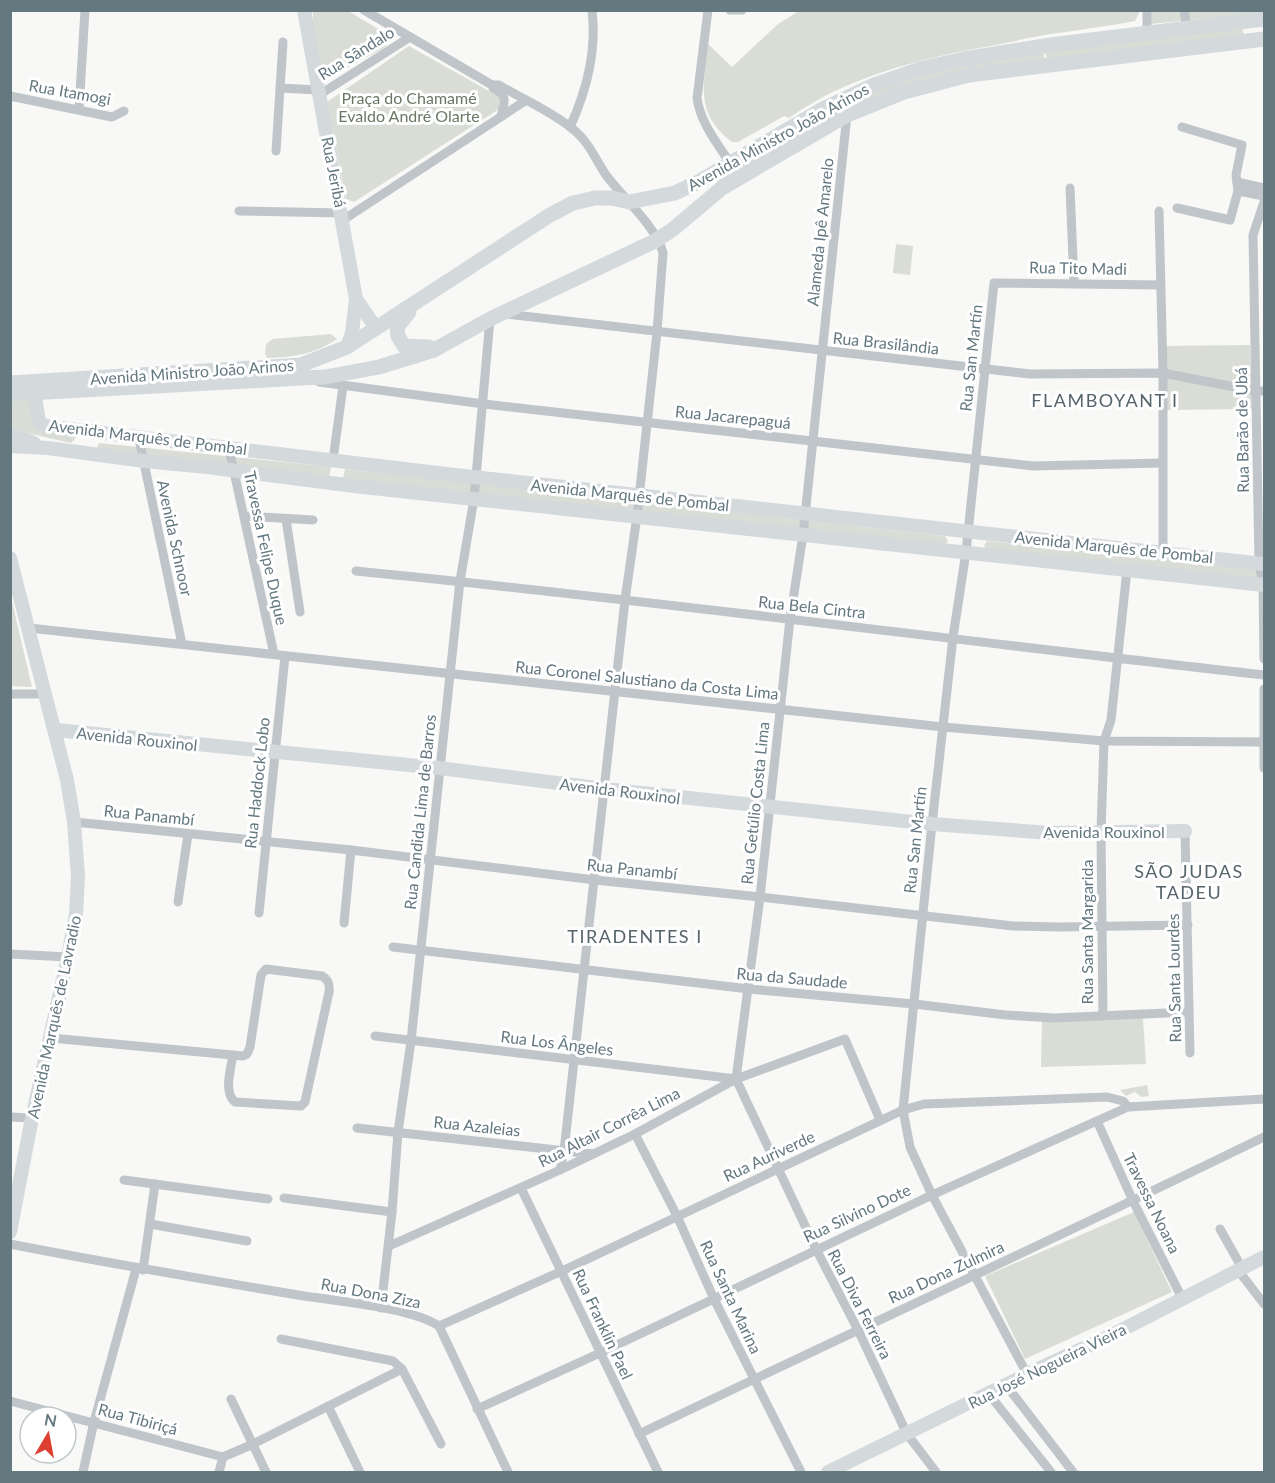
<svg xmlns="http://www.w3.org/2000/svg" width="1275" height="1483" font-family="Lato,sans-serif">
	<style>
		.green { fill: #d9ddd5 }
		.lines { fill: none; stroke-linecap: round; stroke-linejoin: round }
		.street { stroke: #bfc5c8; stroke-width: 9 }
		.secondary { stroke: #d4d9dc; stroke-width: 14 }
		.primary { stroke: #d4d9dc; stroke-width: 15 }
		.labels { text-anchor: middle; stroke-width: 6; stroke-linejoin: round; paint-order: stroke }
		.street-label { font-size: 16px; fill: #647880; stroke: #fff }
		.park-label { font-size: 16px; fill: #6a7863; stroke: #fff }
		.neighbourhood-label { font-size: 18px; letter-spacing: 1.5px; fill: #56656b; stroke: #fff }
	</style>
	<rect width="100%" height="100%" fill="#f8f8f6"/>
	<!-- green -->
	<g class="green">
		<path d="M313 10 348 11 390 36 389 42 384 48 325 80C317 59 312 33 313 10Z"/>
		<path d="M799 11H1140L1135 21C1109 26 1084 29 1058 33 1035 36 1013 42 990 46 920 59 848 76 789 118L784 116 738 142H732C694 113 704 85 708 44L732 67 778 24Z"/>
		<polygon points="1150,11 1264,11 1264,13 1150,24"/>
		<polygon points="1241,24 1245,38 1047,62 1045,47"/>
		<polygon points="409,46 496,95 500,100 499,109 354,202 346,199 327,102"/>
		<polygon points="1043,47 1045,62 965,73 805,137 797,125 875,85"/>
		<polygon points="796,127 803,139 720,186 714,176"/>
		<polygon points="896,244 913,246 910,275 893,273"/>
		<path d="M331 334 337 339C315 354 294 357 267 358L265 354 266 344 273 339Z"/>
		<polygon points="1250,345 1252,409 1164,410 1163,346"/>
		<polygon points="10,399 30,399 33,425 37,429 78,435 71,443 27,433 11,427"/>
		<polygon points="99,443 331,467 329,477 99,452 97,447"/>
		<polygon points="345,469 945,536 948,541 944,546 343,479"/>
		<polygon points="987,541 1264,570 1264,581 986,550 984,545"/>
		<polygon points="10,593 32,687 11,686"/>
		<polygon points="1143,1018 1146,1064 1041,1067 1042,1021"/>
		<polygon points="1147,1085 1149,1096 1141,1097 1135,1092 1126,1096 1120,1090"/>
		<polygon points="1134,1212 1172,1292 1025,1359 985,1276"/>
	</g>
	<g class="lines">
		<!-- street -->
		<g class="street">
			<path d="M364 10 492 85 493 88C508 96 505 101 501 116"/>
			<path d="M708 10 697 98C700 122 717 143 730 163"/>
			<polyline points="730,10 742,10"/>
			<polyline points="1147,10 1147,33"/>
			<polyline points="1184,10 1187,28"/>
			<path d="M492 85H499C522 99 553 112 574 130 589 142 595 159 606 175 622 197 656 226 663 253L657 332 637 516 625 600 564 1151 560 1170"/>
			<polyline points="280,88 318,90"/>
			<polyline points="319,95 410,37"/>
			<polyline points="10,96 112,117 124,111"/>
			<polyline points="79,110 85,10"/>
			<path d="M570 127C587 90 597 51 592 10"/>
			<polyline points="1182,127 1242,145 1236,175 1238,191"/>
			<polyline points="276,151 283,42"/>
			<polyline points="1237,182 1264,188"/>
			<polyline points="1070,188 1074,283"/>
			<polyline points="1264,202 1253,235 1259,563 1263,585 1264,659"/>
			<polyline points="1177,208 1230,220 1238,191 1264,196"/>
			<polyline points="239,211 342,213"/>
			<polyline points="1159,211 1163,373 1163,553"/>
			<polyline points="343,220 525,101"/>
			<polyline points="506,314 1030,374 1163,373 1255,391 1264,391"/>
			<polyline points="319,382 484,404 1033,466 1162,463"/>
			<polyline points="139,439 182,644"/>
			<polyline points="229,449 274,654"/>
			<polyline points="333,460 343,386"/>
			<polyline points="244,516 313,520"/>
			<polyline points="286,519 300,612"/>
			<path d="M356 571C659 601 961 641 1264 675"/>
			<polyline points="29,628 943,727 1104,741 1264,742"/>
			<polyline points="1264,689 1264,768"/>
			<polyline points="10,694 47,694"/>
			<polyline points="74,822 351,850 595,880 760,897 1013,926 1060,927 1188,925"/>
			<polyline points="1185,831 1190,1053"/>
			<polyline points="178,902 188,834"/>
			<polyline points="259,913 285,656"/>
			<polyline points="344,923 351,850"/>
			<polyline points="393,947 749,989 914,1004 1006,1015 1054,1018 1189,1012"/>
			<polyline points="10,954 68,957"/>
			<polyline points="1103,1016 1101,832 1104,741 1111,720 1127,570"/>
			<polyline points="375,1036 736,1079"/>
			<path d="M51 1038 243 1056 247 1054 250 1047 261 975 266 969 322 976C329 980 330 985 329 992L305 1102 301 1106 235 1102C223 1093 231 1068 233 1055"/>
			<polyline points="736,1079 760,897 790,619 803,535 847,115"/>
			<polyline points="736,1079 816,1249 858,1330 907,1434 936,1472"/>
			<polyline points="10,1117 32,1118"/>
			<polyline points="1097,1121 1133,1201 1182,1298"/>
			<polyline points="357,1128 593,1154"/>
			<polyline points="635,1134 677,1216 714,1299 801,1472"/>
			<polyline points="124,1180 268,1199"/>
			<polyline points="521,1188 658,1472"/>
			<polyline points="284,1198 392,1212"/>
			<polyline points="150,1224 247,1241"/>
			<polyline points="1220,1229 1242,1268"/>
			<path d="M10 1244C106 1263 202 1279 298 1295 334 1301 410 1307 439 1326L508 1472"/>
			<polyline points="389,1246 560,1170 635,1134 736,1079 845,1039 880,1120"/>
			<polyline points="143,1270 155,1184"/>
			<polyline points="1238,1270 1264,1304"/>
			<polyline points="381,1308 392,1212 398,1132 411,1041 460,581 474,499 490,319"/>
			<polyline points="439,1326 562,1271 903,1110 924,1104 1107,1097 1123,1101 1128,1107"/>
			<polyline points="281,1339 393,1361 402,1369 441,1444"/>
			<polyline points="1027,1374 932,1195 910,1147 903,1110 932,824 953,637 966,552 994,283 1161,285"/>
			<polyline points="1006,1385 1073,1472"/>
			<polyline points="988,1393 1051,1472"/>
			<polyline points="231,1399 266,1472"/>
			<polyline points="10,1401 223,1457"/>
			<polyline points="328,1406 360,1472"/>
			<polyline points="477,1409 600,1353 932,1195 1128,1107 1264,1099"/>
			<path d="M639 1434C848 1334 1057 1238 1264 1137"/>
			<polyline points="223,1457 251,1445 402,1369"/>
			<polyline points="83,1472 94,1422 136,1269"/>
			<polyline points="219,1472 223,1457"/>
		</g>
		<!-- secondary -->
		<g class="secondary">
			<polyline points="304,10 356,299 352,333 347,347"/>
			<polyline points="356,299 376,328"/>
			<polyline points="33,384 39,422 45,426 455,475 1264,564"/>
			<polyline points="10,434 34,443"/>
			<polyline points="10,446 48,448 144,461 207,467 354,486 1264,585"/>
			<polyline points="10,558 67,780 74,822 78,877 76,914 68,957 32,1118 10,1232"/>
			<polyline points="56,730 439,768 605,789 932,824 1050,833 1185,831"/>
			<polyline points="828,1472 1042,1367 1112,1335 1264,1257"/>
		</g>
		<!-- primary -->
		<g class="primary">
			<polyline points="409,312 397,327 398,336 404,346 429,347"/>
			<polyline points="10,383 301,365 347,347 550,215 573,203 595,198 612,198 629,202 675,193 700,181 823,109 874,85 920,69 964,59 1050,45 1264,19"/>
			<polyline points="10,394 302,378 325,377 379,367 434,350 490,319 655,241 672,230 722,188 847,115 904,92 969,75 1264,39"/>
		</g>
	</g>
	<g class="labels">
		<!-- street labels -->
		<g class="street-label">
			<text transform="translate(356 53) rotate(-32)" y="6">Rua Sândalo</text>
			<text transform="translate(70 92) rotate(10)" y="6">Rua Itamogi</text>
			<text transform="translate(778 137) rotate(-29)" y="6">Avenida Ministro João Arinos</text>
			<text transform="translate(334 172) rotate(79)" y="6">Rua Jeribá</text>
			<text transform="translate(820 232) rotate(-84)" y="6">Alameda Ipê Amarelo</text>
			<text transform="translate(1078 268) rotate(1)" y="6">Rua Tito Madi</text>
			<text transform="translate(886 343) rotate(6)" y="6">Rua Brasilândia</text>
			<text transform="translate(971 358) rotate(-84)" y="6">Rua San Martín</text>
			<text transform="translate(192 372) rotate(-4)" y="6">Avenida Ministro João Arinos</text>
			<text transform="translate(733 417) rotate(6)" y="6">Rua Jacarepaguá</text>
			<text transform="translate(1242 430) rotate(-91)" y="6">Rua Barão de Ubá</text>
			<text transform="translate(148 437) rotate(7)" y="6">Avenida Marquês de Pombal</text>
			<text transform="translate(630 495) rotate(6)" y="6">Avenida Marquês de Pombal</text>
			<text transform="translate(175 538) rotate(78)" y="6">Avenida Schnoor</text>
			<text transform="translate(1114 547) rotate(6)" y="6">Avenida Marquês de Pombal</text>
			<text transform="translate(266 548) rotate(78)" y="6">Travessa Felipe Duque</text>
			<text transform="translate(812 607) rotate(6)" y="6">Rua Bela Cintra</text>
			<text transform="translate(647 680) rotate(6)" y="6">Rua Coronel Salustiano da Costa Lima</text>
			<text transform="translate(137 739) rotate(6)" y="6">Avenida Rouxinol</text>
			<text transform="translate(257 783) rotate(-84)" y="6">Rua Haddock Lobo</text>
			<text transform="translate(620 791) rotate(7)" y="6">Avenida Rouxinol</text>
			<text transform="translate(755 803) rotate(-84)" y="6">Rua Getúlio Costa Lima</text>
			<text transform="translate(420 812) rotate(-84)" y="6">Rua Candida Lima de Barros</text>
			<text transform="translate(149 815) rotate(6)" y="6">Rua Panambí</text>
			<text x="1104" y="838">Avenida Rouxinol</text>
			<text transform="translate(915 840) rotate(-84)" y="6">Rua San Martín</text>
			<text transform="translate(632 869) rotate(6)" y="6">Rua Panambí</text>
			<text transform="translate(1087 932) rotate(-90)" y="6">Rua Santa Margarida</text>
			<text transform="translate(792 978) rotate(5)" y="6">Rua da Saudade</text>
			<text transform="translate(1174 978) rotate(-91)" y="6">Rua Santa Lourdes</text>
			<text transform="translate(54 1017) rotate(-78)" y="6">Avenida Marquês de Lavradio</text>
			<text transform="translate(557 1043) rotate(7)" y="6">Rua Los Ângeles</text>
			<text transform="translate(477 1126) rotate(6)" y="6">Rua Azaleias</text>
			<text transform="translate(609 1127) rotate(-27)" y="6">Rua Altair Corrêa Lima</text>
			<text transform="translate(769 1156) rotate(-25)" y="6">Rua Auriverde</text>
			<text transform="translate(1152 1203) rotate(64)" y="6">Travessa Noana</text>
			<text transform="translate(857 1213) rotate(-25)" y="6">Rua Silvino Dote</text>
			<text transform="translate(946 1272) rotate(-25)" y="6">Rua Dona Zulmira</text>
			<text transform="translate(371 1293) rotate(11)" y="6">Rua Dona Ziza</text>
			<text transform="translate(731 1297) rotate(65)" y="6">Rua Santa Marina</text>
			<text transform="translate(860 1304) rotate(63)" y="6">Rua Diva Ferreira</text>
			<text transform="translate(603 1324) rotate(65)" y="6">Rua Franklin Pael</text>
			<text transform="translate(1047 1366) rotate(-26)" y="6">Rua José Nogueira Vieira</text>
			<text transform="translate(138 1419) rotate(15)" y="6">Rua Tibiriçá</text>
		</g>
		<!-- park labels -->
		<g class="park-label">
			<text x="409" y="104">Praça do Chamamé<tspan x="409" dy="18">Evaldo André Olarte</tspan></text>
		</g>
		<!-- neighbourhood labels -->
		<g class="neighbourhood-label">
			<text x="1105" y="407">FLAMBOYANT I</text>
			<text x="1189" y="878">SÃO JUDAS<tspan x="1189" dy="21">TADEU</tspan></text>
			<text x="635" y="943">TIRADENTES I</text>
		</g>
	</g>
	<!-- border -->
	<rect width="1275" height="1483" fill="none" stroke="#647880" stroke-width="24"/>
	<!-- north arrow -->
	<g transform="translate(48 1435) rotate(10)"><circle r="28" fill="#ffffff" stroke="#c1c9cc" stroke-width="1.5"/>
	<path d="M0-4.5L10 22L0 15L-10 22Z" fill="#dd3f31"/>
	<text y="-9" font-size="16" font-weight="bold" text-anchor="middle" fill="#647880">N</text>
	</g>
</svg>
